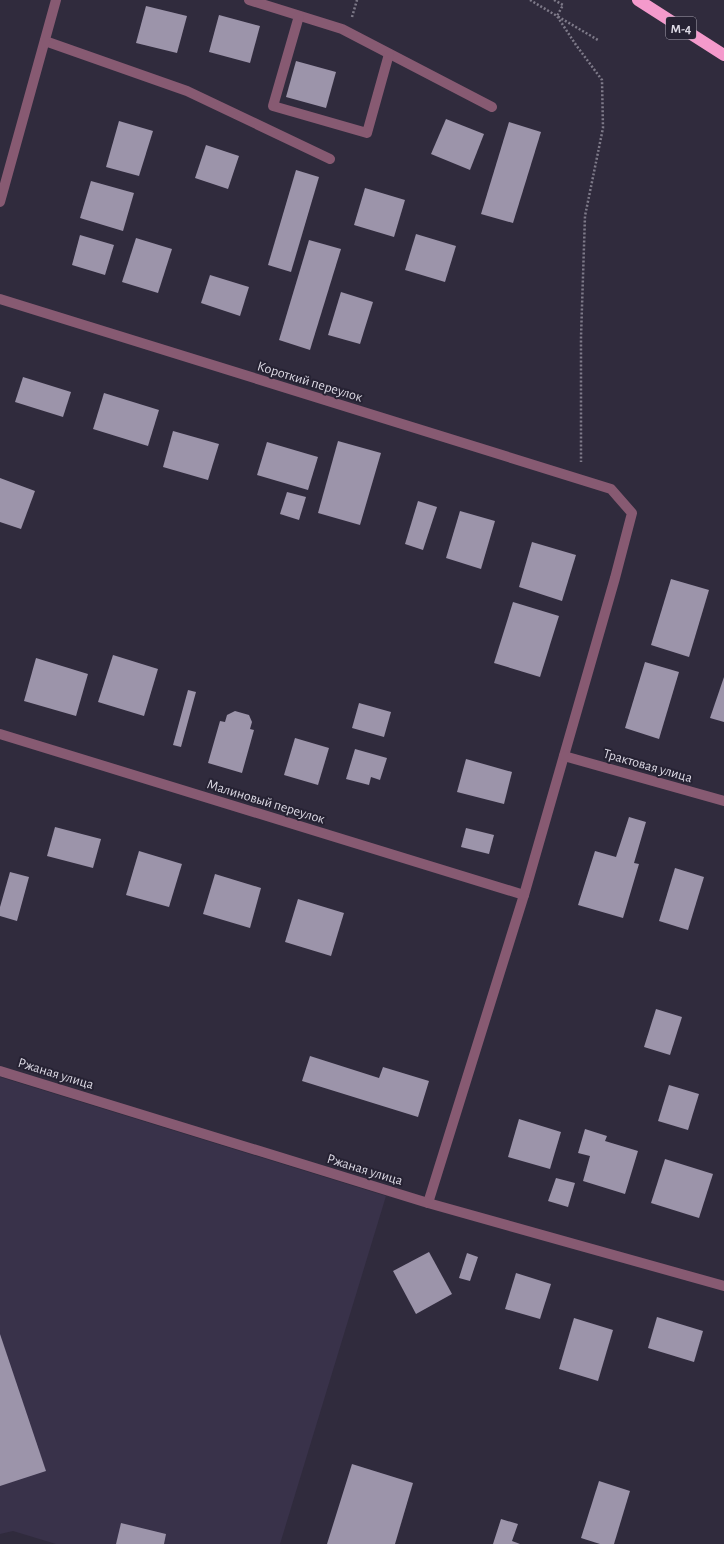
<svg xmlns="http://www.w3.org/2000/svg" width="724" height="1544" font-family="'Alegreya Sans',sans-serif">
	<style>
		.built { fill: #39324a }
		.building { fill: #9c94aa }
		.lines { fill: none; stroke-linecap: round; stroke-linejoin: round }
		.path { stroke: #7e7a89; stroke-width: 2.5; stroke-dasharray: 2 2; stroke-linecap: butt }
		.minor { stroke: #875a72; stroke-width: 10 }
		.highway { stroke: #f49acc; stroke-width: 12 }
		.labels { text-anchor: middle; stroke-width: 4; stroke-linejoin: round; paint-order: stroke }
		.shield { fill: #262233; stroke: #a6a3b0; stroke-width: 1 }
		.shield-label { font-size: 13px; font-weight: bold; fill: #dddae5 }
		.street-label { font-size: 14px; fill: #dddae5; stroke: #262233 }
	</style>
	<rect width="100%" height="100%" fill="#302b3d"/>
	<!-- built -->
	<polygon class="built" points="0,1077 386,1196 280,1544 56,1544 13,1531 0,1534"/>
	<!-- building -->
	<g class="building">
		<polygon points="146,6 187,16 177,53 136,43"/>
		<polygon points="219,15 260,26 250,63 209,52"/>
		<polygon points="296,61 336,72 326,108 286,97"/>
		<polygon points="446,119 484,134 470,170 431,154"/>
		<polygon points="119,121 153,131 139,176 106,167"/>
		<polygon points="509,122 541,132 513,223 481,214"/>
		<polygon points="206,145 239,156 228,189 195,178"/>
		<polygon points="296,170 319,177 291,272 268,265"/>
		<polygon points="91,181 134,193 123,231 80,218"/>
		<polygon points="365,188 405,200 394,237 354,225"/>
		<polygon points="416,234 456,246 445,282 405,270"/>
		<polygon points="80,235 114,245 105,275 72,265"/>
		<polygon points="136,238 172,249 158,293 122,282"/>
		<polygon points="309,240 341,249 310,350 279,340"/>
		<polygon points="210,275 249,287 240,316 201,303"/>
		<polygon points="341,292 373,302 360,344 328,335"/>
		<polygon points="23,377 71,392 63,417 15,402"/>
		<polygon points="104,393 159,410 148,446 93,429"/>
		<polygon points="173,431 219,444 208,480 163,467"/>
		<polygon points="338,441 381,453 360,525 318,513"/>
		<polygon points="267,442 318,457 308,490 257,475"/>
		<polygon points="0,478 35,491 21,529 0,522"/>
		<polygon points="287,492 306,497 299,520 280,514"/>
		<polygon points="418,501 437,507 423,550 405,544"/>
		<polygon points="460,511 495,521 481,569 446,558"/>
		<polygon points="532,542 576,555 562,601 519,587"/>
		<polygon points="671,579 709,590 689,657 651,645"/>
		<polygon points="513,602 559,616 540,677 494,663"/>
		<polygon points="113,655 158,669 144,716 98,702"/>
		<polygon points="36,658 88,674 76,716 24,701"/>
		<polygon points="645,662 679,672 659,739 625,728"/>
		<polygon points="724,677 724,722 710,718"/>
		<polygon points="188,690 196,692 181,747 173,745"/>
		<polygon points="359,703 391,712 384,737 352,728"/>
		<polygon points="235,711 249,715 252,722 250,729 254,730 242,773 208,763 220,721 225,722 227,715"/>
		<polygon points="295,738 329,748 318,785 284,775"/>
		<polygon points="355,749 387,758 380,780 371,777 369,785 346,779"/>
		<polygon points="466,759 512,772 504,804 457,792"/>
		<polygon points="629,817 646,822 634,863 639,864 623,918 578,905 595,851 616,857"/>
		<polygon points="55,827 101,839 93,868 47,856"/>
		<polygon points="466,828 494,835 489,854 461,847"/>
		<polygon points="139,851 182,864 169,907 126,895"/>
		<polygon points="675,868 704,877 688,930 659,921"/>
		<polygon points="10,872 29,877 17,921 0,916 0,907"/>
		<polygon points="215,874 261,888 250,928 203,914"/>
		<polygon points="298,899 344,913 331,956 285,942"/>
		<polygon points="656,1009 682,1017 670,1055 644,1047"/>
		<polygon points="310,1056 379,1078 383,1067 429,1081 418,1117 302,1081"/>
		<polygon points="669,1085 699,1094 688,1130 658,1121"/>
		<polygon points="519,1119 561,1132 550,1169 508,1157"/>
		<polygon points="585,1129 607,1136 605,1141 638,1151 625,1194 583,1181 590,1156 578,1153"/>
		<polygon points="665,1159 713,1174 699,1218 651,1203"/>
		<polygon points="556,1178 575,1183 568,1207 548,1201"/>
		<polygon points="429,1252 452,1294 416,1314 393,1271"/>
		<polygon points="467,1253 478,1257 470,1281 459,1278"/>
		<polygon points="516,1273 551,1284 540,1319 505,1309"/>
		<polygon points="657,1317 703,1331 694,1362 648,1348"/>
		<polygon points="574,1318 613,1330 598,1381 559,1369"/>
		<polygon points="0,1334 46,1471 0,1486"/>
		<polygon points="352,1464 413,1483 395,1544 327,1544"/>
		<polygon points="599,1481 630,1491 614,1544 600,1544 581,1538"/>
		<polygon points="501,1519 518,1524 512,1541 520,1544 493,1544"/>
		<polygon points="121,1523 166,1534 164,1544 116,1544"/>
	</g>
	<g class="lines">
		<!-- path -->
		<g class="path">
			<polyline points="530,0 557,16 576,45 602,80 603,128 585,216 581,337 581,462"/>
			<polyline points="554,0 563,5 557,16 598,40"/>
			<polyline points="352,17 357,0"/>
		</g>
		<!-- minor -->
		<g class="minor">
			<polyline points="249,0 342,29 492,107"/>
			<polyline points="299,16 273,106 367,133 389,54"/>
			<polyline points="45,41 187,91 330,159"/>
			<polyline points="0,202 56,0"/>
			<polyline points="0,299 611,489 632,513 615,578 524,895 428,1203"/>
			<polyline points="0,734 524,895"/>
			<polyline points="564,756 724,801"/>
			<polyline points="0,1071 428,1203 724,1286"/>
		</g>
		<!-- highway -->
		<polyline class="highway" points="638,0 724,55"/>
	</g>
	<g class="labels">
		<!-- shield labels -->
		<rect class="shield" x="666" y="17" width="30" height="22" rx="3"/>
		<g class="shield-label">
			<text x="681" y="33">М-4</text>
		</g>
		<!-- street labels -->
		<g class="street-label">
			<text transform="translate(310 381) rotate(17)" y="5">Короткий переулок</text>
			<text transform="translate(648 765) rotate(16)" y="5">Трактовая улица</text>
			<text transform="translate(266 801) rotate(17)" y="5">Малиновый переулок</text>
			<text transform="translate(56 1073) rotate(17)" y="5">Ржаная улица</text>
			<text transform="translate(365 1169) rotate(17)" y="5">Ржаная улица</text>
		</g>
	</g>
</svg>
